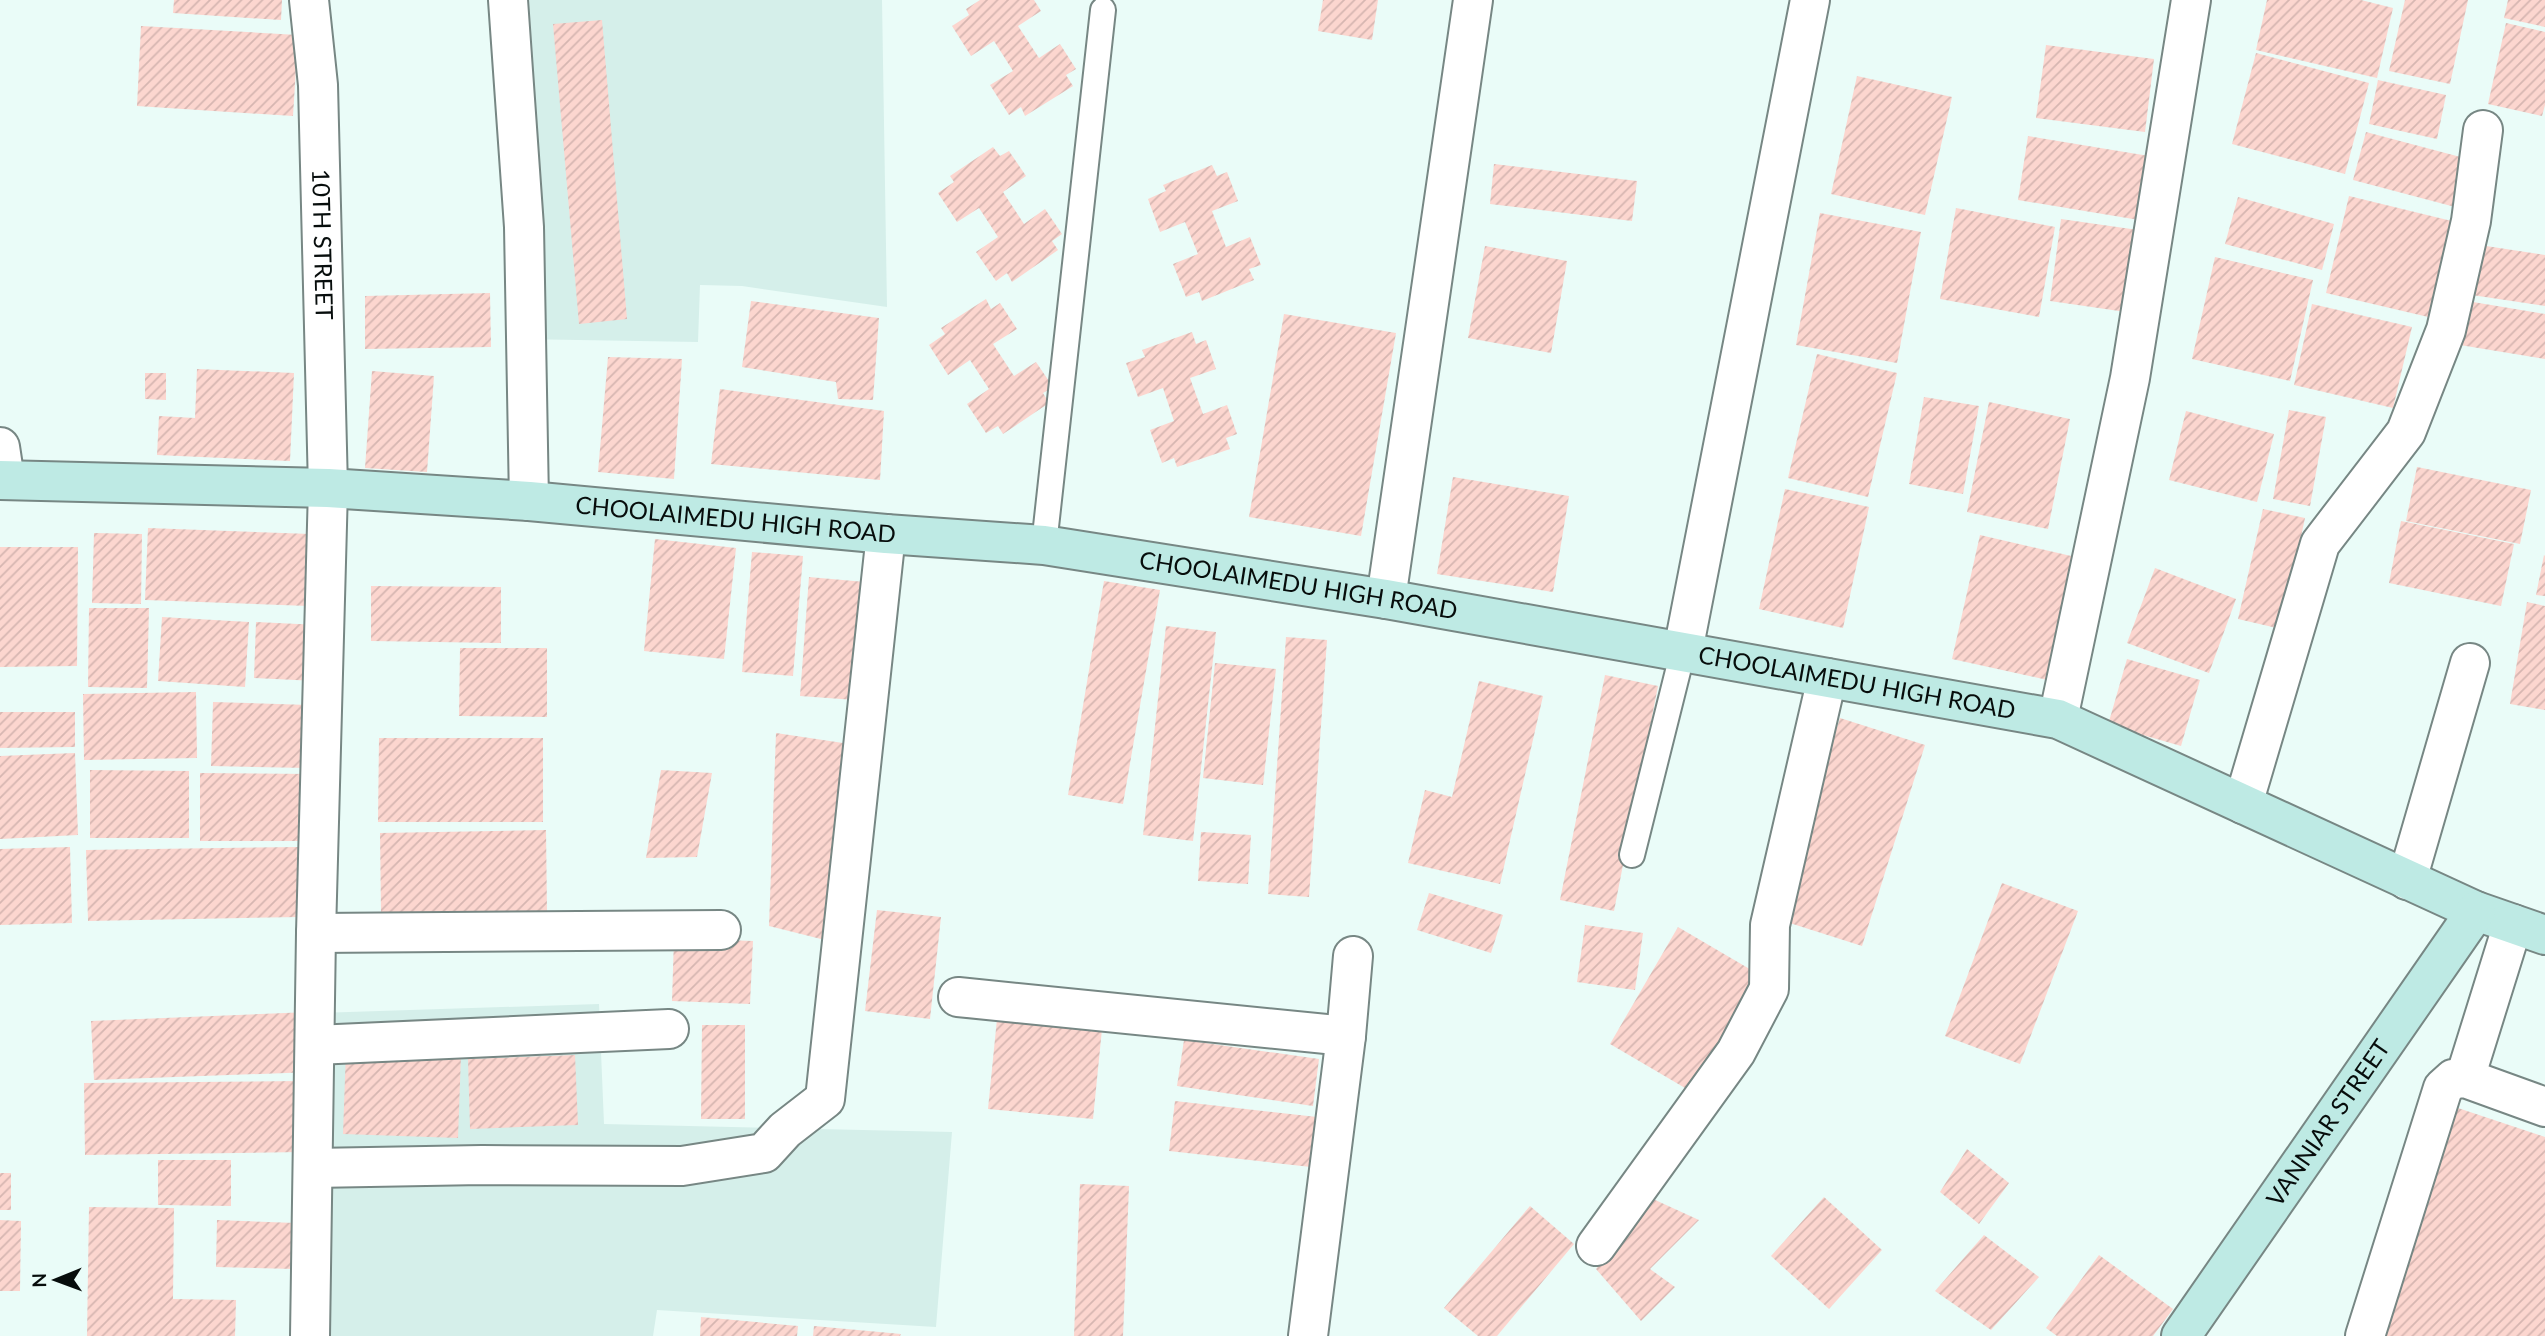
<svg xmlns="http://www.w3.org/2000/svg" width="2545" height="1336" font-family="Lato,sans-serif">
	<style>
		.built { fill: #d5efea }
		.building { fill: url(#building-hatch) }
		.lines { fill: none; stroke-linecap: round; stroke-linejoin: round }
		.lane-casing { stroke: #778784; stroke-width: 28 }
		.street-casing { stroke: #778784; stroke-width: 42 }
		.secondary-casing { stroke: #778784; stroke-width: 42 }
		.lane { stroke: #fff; stroke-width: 24 }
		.street { stroke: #fff; stroke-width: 38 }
		.secondary { stroke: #beeae4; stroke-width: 38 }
		.labels { text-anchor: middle; stroke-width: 7; stroke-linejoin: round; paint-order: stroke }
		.street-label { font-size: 24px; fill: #070d0c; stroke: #eafcf8 }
	</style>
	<defs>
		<pattern id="building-hatch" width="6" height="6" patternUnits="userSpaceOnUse" patternTransform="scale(1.75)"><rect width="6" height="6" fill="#fcd6cf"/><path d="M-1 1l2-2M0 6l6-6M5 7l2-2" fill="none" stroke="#d6b6b1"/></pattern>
	</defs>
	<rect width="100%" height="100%" fill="#eafcf8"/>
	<!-- built -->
	<g class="built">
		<polygon points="498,0 882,0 887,307 742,286 700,285 698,342 518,339"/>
		<polygon points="599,1004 604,1124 952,1132 936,1327 657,1310 653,1336 328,1336 318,1013"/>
	</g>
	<!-- building -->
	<g class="building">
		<polygon points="174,0 282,0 281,20 173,13"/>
		<polygon points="980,0 1034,0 1041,11 1018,26 1039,58 1060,44 1076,69 1066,75 1073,86 1025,116 1021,107 1009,115 990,85 1013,71 994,41 971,56 952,26 969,15 966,9"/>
		<polygon points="1323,0 1378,0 1372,40 1318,31"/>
		<polygon points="2267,0 2361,0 2393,8 2377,78 2256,50"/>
		<polygon points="2405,0 2468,0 2450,84 2389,71"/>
		<polygon points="2508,0 2545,0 2545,27 2504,18"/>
		<polygon points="602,20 627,319 579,324 553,24"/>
		<polygon points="2506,23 2545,32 2545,105 2542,116 2488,104"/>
		<polygon points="141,26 298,35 293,116 137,106"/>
		<polygon points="2046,45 2154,59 2145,132 2036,118"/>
		<polygon points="2256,53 2369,83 2345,174 2232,144"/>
		<polygon points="1857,76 1952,97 1925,215 1831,194"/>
		<polygon points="2378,80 2446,95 2437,139 2369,124"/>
		<polygon points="2366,132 2468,159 2455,207 2353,180"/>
		<polygon points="2028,136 2149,156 2139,220 2018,200"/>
		<polygon points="993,147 1000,156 1009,151 1026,176 1003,192 1024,224 1045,209 1062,234 1052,241 1058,250 1012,282 1007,273 996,281 976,252 998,237 979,208 957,222 938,193 954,182 950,176"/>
		<polygon points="1494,164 1637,181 1632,221 1490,204"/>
		<polygon points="1212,165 1217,176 1227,172 1238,201 1212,211 1226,247 1250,237 1261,265 1249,269 1254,280 1202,301 1199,292 1186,297 1173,264 1198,254 1185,222 1160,232 1148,199 1166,191 1163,185"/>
		<polygon points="2349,196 2464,224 2441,320 2326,293"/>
		<polygon points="2238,197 2334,224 2322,270 2225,244"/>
		<polygon points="1956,208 2055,227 2039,317 1940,299"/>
		<polygon points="1820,213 1921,232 1897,363 1796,345"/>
		<polygon points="2061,219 2138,230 2126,312 2050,301"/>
		<polygon points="2473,244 2545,255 2545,306 2465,294"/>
		<polygon points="1485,246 1567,261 1551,353 1468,338"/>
		<polygon points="2215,257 2313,280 2290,381 2192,359"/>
		<polygon points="490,293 491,347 365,349 365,296"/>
		<polygon points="986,299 991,309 1000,303 1017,329 993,344 1014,376 1036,362 1053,387 1043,393 1049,403 1003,434 998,426 986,433 967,404 989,389 970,360 948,375 929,345 945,334 941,328"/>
		<polygon points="751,301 879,318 873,400 838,399 836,382 742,367"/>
		<polygon points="2467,301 2545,314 2545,359 2460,345"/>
		<polygon points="2312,304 2412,327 2393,408 2294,385"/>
		<polygon points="1284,314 1396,333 1361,536 1249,517"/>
		<polygon points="1192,332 1196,344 1206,340 1216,369 1190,378 1203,414 1227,405 1237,434 1226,438 1230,449 1177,467 1174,458 1162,463 1150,430 1174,421 1163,388 1138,397 1126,363 1145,357 1142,350"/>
		<polygon points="1817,354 1897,373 1868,497 1788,478"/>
		<polygon points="608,357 682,359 674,479 598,472"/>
		<polygon points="197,369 294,373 290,461 157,455 159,416 195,418"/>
		<polygon points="372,371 434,376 427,472 365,468"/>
		<polygon points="145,373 166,373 166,400 145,399"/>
		<polygon points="720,389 884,411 880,480 711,464"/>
		<polygon points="1924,397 1979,406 1963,494 1909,484"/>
		<polygon points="1989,402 2070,419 2048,529 1967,512"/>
		<polygon points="2289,410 2326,417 2310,506 2273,499"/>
		<polygon points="2186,411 2274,434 2257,502 2169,480"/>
		<polygon points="2417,467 2531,490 2520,544 2406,521"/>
		<polygon points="1453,477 1569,496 1553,592 1437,574"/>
		<polygon points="1785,489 1869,507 1843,628 1759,609"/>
		<polygon points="2263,509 2305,518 2281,629 2238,619"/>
		<polygon points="2401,521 2514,544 2501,606 2389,583"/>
		<polygon points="148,528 311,534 308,606 145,600"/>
		<polygon points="94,533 142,534 141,604 92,603"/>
		<polygon points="1980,535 2080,558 2052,681 1952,659"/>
		<polygon points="655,539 736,548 724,659 644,651"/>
		<polygon points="0,547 78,547 77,666 0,667"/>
		<polygon points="752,552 803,556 793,676 742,672"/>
		<polygon points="2544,555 2545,556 2545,596 2536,595"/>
		<polygon points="2155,568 2236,599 2209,673 2127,643"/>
		<polygon points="809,577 865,582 855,700 800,696"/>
		<polygon points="1104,581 1160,590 1123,804 1068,795"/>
		<polygon points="371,586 501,587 501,643 371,641"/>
		<polygon points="2527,602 2545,606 2545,710 2510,704"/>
		<polygon points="89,608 149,608 147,688 88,687"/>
		<polygon points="162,617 249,622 245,687 158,681"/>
		<polygon points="256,622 319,625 316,681 254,678"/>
		<polygon points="1166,626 1216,632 1193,841 1143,835"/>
		<polygon points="1286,637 1327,640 1309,897 1268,894"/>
		<polygon points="460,648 547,648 547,717 459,716"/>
		<polygon points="2127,659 2200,680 2181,746 2108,725"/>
		<polygon points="1215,663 1276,669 1263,785 1203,778"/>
		<polygon points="1605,675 1658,686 1614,911 1560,900"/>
		<polygon points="1479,681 1543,696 1500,884 1408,863 1425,790 1452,797"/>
		<polygon points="196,692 197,758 84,760 83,694"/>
		<polygon points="213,702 309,705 308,768 211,766"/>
		<polygon points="0,712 75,712 75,747 0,748"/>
		<polygon points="1840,718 1925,745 1862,946 1777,919"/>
		<polygon points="776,733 843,743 825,940 769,926"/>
		<polygon points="379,738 543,738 543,822 378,822"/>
		<polygon points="75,753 78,835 0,839 0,756"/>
		<polygon points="90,770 189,771 189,838 90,838"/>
		<polygon points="661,770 712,773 697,857 646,858"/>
		<polygon points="200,773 313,774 313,841 200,841"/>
		<polygon points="546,830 547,912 381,914 380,833"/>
		<polygon points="1201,832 1251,835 1248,884 1198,881"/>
		<polygon points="70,847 72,923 0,925 0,849"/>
		<polygon points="298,847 300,917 88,921 86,850"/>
		<polygon points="2002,883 2078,911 2020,1064 1945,1036"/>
		<polygon points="1429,893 1503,915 1491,953 1417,930"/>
		<polygon points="877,910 941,917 930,1019 865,1011"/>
		<polygon points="1585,925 1643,933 1635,990 1577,982"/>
		<polygon points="1678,927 1765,978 1697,1095 1610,1044"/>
		<polygon points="674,938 753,941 750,1004 672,1001"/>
		<polygon points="310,1012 312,1072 94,1080 91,1021"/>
		<polygon points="997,1019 1102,1029 1093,1119 988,1109"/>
		<polygon points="702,1025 745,1025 745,1119 701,1119"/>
		<polygon points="1184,1040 1319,1059 1313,1106 1177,1086"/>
		<polygon points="346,1050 461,1055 458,1138 343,1134"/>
		<polygon points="575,1055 578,1125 470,1129 468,1059"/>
		<polygon points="301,1081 302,1152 85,1155 84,1083"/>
		<polygon points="1175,1101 1317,1117 1311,1167 1169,1151"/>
		<polygon points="2452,1106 2545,1137 2545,1336 2379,1336"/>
		<polygon points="1967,1149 2009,1183 1979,1224 1940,1192"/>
		<polygon points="158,1160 231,1160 231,1206 158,1205"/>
		<rect x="0" y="1173" width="11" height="37"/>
		<polygon points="1080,1184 1129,1186 1123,1336 1074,1336"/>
		<polygon points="1824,1197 1882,1250 1829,1309 1771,1256"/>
		<polygon points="1653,1199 1699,1220 1650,1269 1675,1287 1641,1321 1596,1269"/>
		<polygon points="1530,1206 1574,1244 1497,1336 1478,1336 1444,1308"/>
		<polygon points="89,1207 174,1208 173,1299 236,1300 235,1336 87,1336"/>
		<polygon points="0,1220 21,1221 20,1291 0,1291"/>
		<polygon points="217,1220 296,1223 294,1269 216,1267"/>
		<polygon points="1984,1235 2039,1277 1991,1330 1935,1291"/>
		<polygon points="2099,1255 2173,1309 2153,1336 2057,1336 2046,1328"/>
		<polygon points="701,1317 798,1326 797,1336 700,1336"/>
		<polygon points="814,1326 901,1334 900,1336 813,1336"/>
	</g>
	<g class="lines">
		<!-- lane casing -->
		<g class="lane-casing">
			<g id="lane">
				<polyline points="1044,545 1103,10"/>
				<polyline points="1632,855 1683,651"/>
			</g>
		</g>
		<!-- street casing -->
		<g class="street-casing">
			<g id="street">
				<path id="s1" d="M309 0 318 85 328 488 316 933 310 1336"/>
				<polyline points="508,0 524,227 529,501"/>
				<polyline points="0,447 5,480"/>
				<polyline points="1386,599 1473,0"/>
				<polyline points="1683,651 1810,0"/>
				<polyline points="2058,719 2130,378 2191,0"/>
				<polyline points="2243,804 2320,544 2406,432 2446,330 2471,221 2483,130"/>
				<polyline points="2407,880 2470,663"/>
				<polyline points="316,933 721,930"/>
				<polyline points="958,997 1346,1036"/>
				<polyline points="315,1045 669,1029"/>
				<polyline points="2465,1078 2513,924"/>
				<polyline points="313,1168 482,1165 682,1166 764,1153 785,1130 825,1099 886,534"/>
				<polyline points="1596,1246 1736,1052 1769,989 1770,925 1827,678"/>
				<polyline points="1308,1336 1346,1036 1353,956"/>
				<polyline points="2365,1336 2443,1088 2453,1079 2465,1078 2545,1107"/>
			</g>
		</g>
		<!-- secondary casing -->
		<g class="secondary-casing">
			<g id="secondary">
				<path id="s2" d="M0 480 328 488 529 501 886 534 1044 545 1386 599 2058 719 2476 911 2545 935"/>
				<path id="s3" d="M2181 1336 2476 911"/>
			</g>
		</g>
		<!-- lane -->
		<use href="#lane" class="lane"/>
		<!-- street -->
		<use href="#street" class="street"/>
		<!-- secondary -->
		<use href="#secondary" class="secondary"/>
	</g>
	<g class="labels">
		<!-- street labels -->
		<g class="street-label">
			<text dy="8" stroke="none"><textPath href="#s1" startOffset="245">10TH STREET</textPath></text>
			<text dy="8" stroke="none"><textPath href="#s2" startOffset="737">CHOOLAIMEDU HIGH ROAD</textPath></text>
			<text dy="8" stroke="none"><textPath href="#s2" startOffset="1304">CHOOLAIMEDU HIGH ROAD</textPath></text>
			<text dy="8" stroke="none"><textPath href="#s2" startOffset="1871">CHOOLAIMEDU HIGH ROAD</textPath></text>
			<text dy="8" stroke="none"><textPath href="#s3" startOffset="259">VANNIAR STREET</textPath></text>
		</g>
	</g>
	<!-- north arrow -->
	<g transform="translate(56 1280) rotate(269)" stroke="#eafcf8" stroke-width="5" paint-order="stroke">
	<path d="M0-5L12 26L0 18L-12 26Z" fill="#070d0c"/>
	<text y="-10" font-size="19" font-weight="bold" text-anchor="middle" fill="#070d0c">N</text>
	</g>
</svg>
